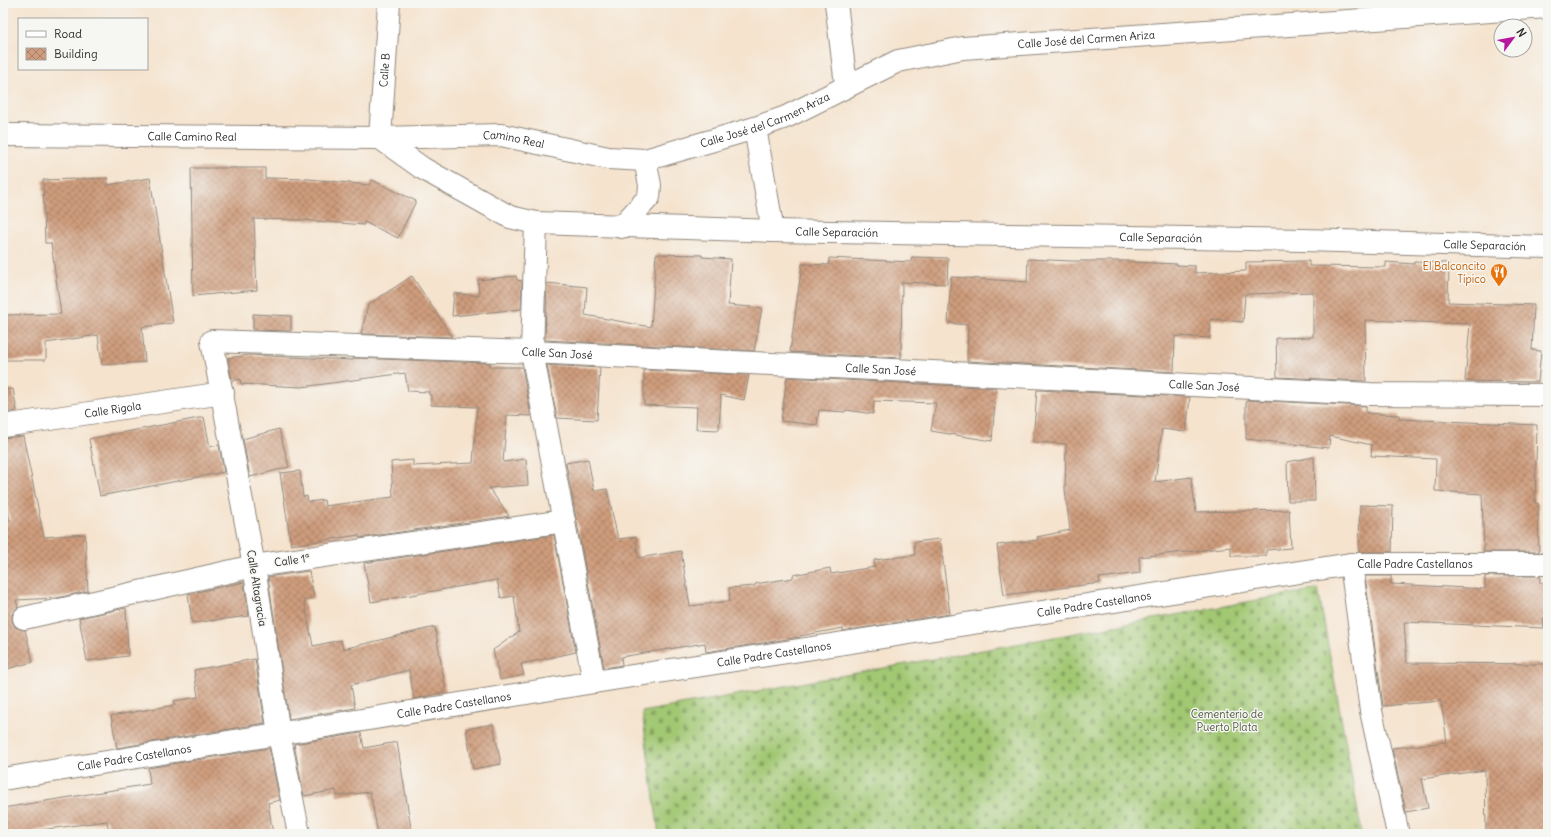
<svg xmlns="http://www.w3.org/2000/svg" width="1551" height="837" font-family="Delius,sans-serif">
	<style>
		.cemetery { fill: url(#cemetery-stones); stroke: #667a4f }
		.building { fill: url(#building-cross-hatch) }
		.lines { fill: none; stroke-linecap: round; stroke-linejoin: round }
		.minor-casing { stroke: #90877c; stroke-width: 24 }
		.minor { stroke: #fff; stroke-width: 22 }
		.labels { text-anchor: middle; stroke-width: 3; stroke-linejoin: round; paint-order: stroke }
		.street-label { font-size: 11px; fill: #2b2b2b; stroke: #f6f6f2 }
		.food-label { font-size: 11px; fill: #c56008; stroke: #f6f6f2; text-anchor: end }
		.park-label { font-size: 11px; fill: #4f5a41; stroke: #f6f6f2 }
	</style>
	<defs>
		<pattern id="cemetery-stones" width="16" height="16" patternUnits="userSpaceOnUse"><rect width="16" height="16" fill="#a2c873"/><path d="M2 7V4a2 2 0 0 1 4 0v3zM10 15v-3a2 2 0 0 1 4 0v3z" fill="#84a35f"/></pattern>
		<pattern id="building-cross-hatch" width="8" height="8" patternUnits="userSpaceOnUse"><rect width="8" height="8" fill="#cf9d7d"/><path d="M0 0l8 8M0 8l8-8" fill="none" stroke="#a88067"/></pattern>
	</defs>
	<rect width="100%" height="100%" fill="#f6f6f2"/>
	<filter id="ink" filterUnits="userSpaceOnUse"><feTurbulence type="fractalNoise" baseFrequency=".025" numOctaves="2"/><feDisplacementMap in="SourceGraphic" scale="8" xChannelSelector="R" yChannelSelector="G"/><feConvolveMatrix kernelMatrix="1 2 1 2 8 2 1 2 1" color-interpolation-filters="sRGB"/></filter>
	<filter id="wash" filterUnits="userSpaceOnUse"><feTurbulence type="fractalNoise" baseFrequency=".012" numOctaves="4" result="noise"/><feDisplacementMap in="SourceGraphic" scale="16" xChannelSelector="R" yChannelSelector="G"/><feGaussianBlur stdDeviation="0.9" result="paint"/><feColorMatrix in="noise" values="0 0 0 0 0 0 0 0 0 0 0 0 0 0 0 0 0 1.4 0 .05"/><feComposite in="paint" operator="in"/></filter>
	<g filter="url(#wash)">
		<rect width="100%" height="100%" fill="#f5e3ce"/>
		<!-- cemetery -->
		<polygon class="cemetery" points="1318,589 1362,834 659,834 642,712"/>
		<g id="blocks">
			<!-- building -->
			<g class="building">
				<polygon points="191,168 265,168 265,178 309,179 369,185 372,180 416,201 398,238 364,222 364,225 302,220 254,219 257,290 193,296"/>
				<polygon points="108,178 108,185 150,178 173,323 142,327 145,362 102,365 98,335 46,343 46,360 3,360 3,315 61,314 51,243 45,243 43,180"/>
				<polygon points="656,254 702,255 702,257 731,259 728,305 762,308 754,351 545,340 547,283 587,287 585,315 651,327"/>
				<polygon points="912,257 948,258 947,284 902,282 901,358 790,352 802,264 829,265 829,258 911,262"/>
				<polygon points="1028,259 1071,261 1133,261 1133,262 1177,264 1177,265 1195,266 1195,273 1246,271 1246,262 1309,261 1309,266 1386,267 1386,262 1414,264 1414,262 1449,263 1448,302 1534,305 1532,350 1541,351 1538,382 1465,381 1470,324 1365,320 1366,381 1277,377 1276,338 1313,337 1313,292 1245,294 1243,322 1211,319 1210,338 1175,336 1174,372 967,361 968,325 948,323 951,277 1027,282"/>
				<polygon points="412,276 452,337 361,334 368,305"/>
				<polygon points="516,276 517,280 522,281 521,309 452,316 454,293 479,296 478,280"/>
				<polygon points="253,314 291,316 291,331 253,330"/>
				<polygon points="249,355 353,360 354,358 490,363 490,367 522,367 531,416 507,415 503,462 526,459 528,485 489,488 509,516 360,538 359,535 291,545 280,473 300,471 303,497 307,496 308,502 324,500 325,506 393,497 391,462 413,460 413,466 473,463 477,407 431,405 431,395 429,395 429,392 408,391 405,373 302,387 241,384 240,379 232,381 228,358"/>
				<polygon points="547,365 600,368 597,420 557,418"/>
				<polygon points="644,370 749,375 744,400 721,395 719,430 696,429 697,407 644,405"/>
				<polygon points="787,377 996,388 992,441 931,431 936,403 874,401 873,414 846,410 845,412 819,410 817,425 781,421"/>
				<polygon points="13,389 17,411 3,413 3,390"/>
				<polygon points="1037,390 1190,397 1186,432 1162,429 1155,482 1191,477 1196,512 1289,510 1291,548 1266,550 1266,556 1231,556 1231,547 1139,557 1140,573 1099,578 1100,583 1004,595 997,545 1038,540 1037,537 1070,530 1065,489 1066,444 1033,442"/>
				<polygon points="1248,400 1366,406 1366,413 1399,415 1399,419 1537,425 1535,503 1538,503 1539,552 1484,552 1482,494 1435,491 1436,459 1371,456 1372,445 1330,436 1329,448 1246,439 1246,403"/>
				<polygon points="204,417 210,447 219,445 224,472 100,496 89,439"/>
				<polygon points="279,429 289,467 250,477 243,439"/>
				<polygon points="23,436 44,537 85,534 88,591 57,598 16,600 18,607 12,614 12,621 15,627 25,630 33,662 3,670 3,521 10,520 3,487 3,438"/>
				<polygon points="1314,457 1315,501 1288,501 1287,462"/>
				<polygon points="588,459 594,491 607,489 618,539 636,537 638,558 681,551 690,606 730,601 729,588 755,586 755,584 793,578 793,575 830,568 831,574 875,567 874,560 915,555 914,542 940,539 950,614 843,631 843,628 800,636 800,637 706,652 705,643 621,657 622,665 604,668 566,463"/>
				<polygon points="1360,505 1393,506 1392,552 1359,552"/>
				<polygon points="554,535 576,652 521,664 524,675 500,680 493,650 519,632 514,596 501,598 497,580 371,602 364,563"/>
				<polygon points="309,571 314,598 304,600 313,646 341,640 343,649 435,627 446,692 414,699 409,670 351,685 355,708 289,719 268,577"/>
				<polygon points="1365,576 1391,576 1391,584 1485,589 1485,576 1540,576 1540,583 1546,583 1547,618 1543,618 1544,628 1404,622 1407,663 1548,664 1548,762 1545,762 1548,791 1548,834 1486,834 1485,770 1422,779 1428,808 1406,812 1392,748 1447,742 1441,701 1383,706"/>
				<polygon points="244,582 249,616 192,623 188,594"/>
				<polygon points="126,608 128,656 87,661 79,618"/>
				<polygon points="255,659 265,723 117,748 111,716 175,705 174,701 198,697 194,670"/>
				<polygon points="493,724 501,764 473,769 466,729"/>
				<polygon points="361,733 364,748 397,742 412,834 378,834 370,792 337,796 336,790 304,796 294,744"/>
				<polygon points="269,748 280,800 268,803 273,834 109,834 107,821 33,831 34,834 3,834 3,808 150,784 148,768"/>
			</g>
		</g>
	</g>
	<g filter="url(#ink)">
		<use href="#blocks" fill-opacity="0" stroke="#90877c" stroke-width="1"/>
		<g class="lines">
			<!-- minor casing -->
			<g class="minor-casing">
				<g id="minor">
					<polyline points="836,3 846,85"/>
					<polyline points="755,128 773,231"/>
					<path id="s1" d="M3 135 380 138 501 135 608 158 645 160 755 128 786 117 898 61 963 48 1548 7"/>
					<path id="s2" d="M380 138 422 168 510 217 536 223 773 231 1303 240 1548 247"/>
					<path id="s3" d="M380 138 389 3"/>
					<polyline points="536,223 532,352 594,682"/>
					<polyline points="621,227 649,197 650,185 645,160"/>
					<path id="s4" d="M3 426 223 393"/>
					<polyline points="1351,564 1371,711 1398,834"/>
					<polyline points="24,618 254,566 564,521"/>
					<path id="s5" d="M3 779 594 682 1351 564H1548"/>
					<path id="s6" d="M299 834 279 734 254 566 212 341 532 352 1370 394 1548 395"/>
				</g>
			</g>
			<!-- minor -->
			<use href="#minor" class="minor"/>
		</g>
	</g>
	<!-- icons -->
	<defs>
		<g id="restaurant-pin" transform="scale(0.9)"><path d="M0 17L-7.5 6A9.5 9.5 0 1 1 7.5 6Z" fill="#e8710a" stroke="#f6f6f2"/><path d="M-5-6h1v4h1v-4h1v4h1v-4h1v5L-1.5 .5V6h-2V.5L-5-1ZM5-6V6H3V1.5H1.5Q1.5-4 5-6Z" fill="#fff"/></g>
	</defs>
	<g fill-rule="evenodd">
		<use href="#restaurant-pin" x="1499" y="272"/>
	</g>
	<g class="labels">
		<!-- street labels -->
		<g class="street-label">
			<text dy="4" stroke="none"><textPath href="#s1" startOffset="1107">Calle José del Carmen Ariza</textPath></text>
			<text dy="4" stroke="none"><textPath href="#s3" startOffset="68">Calle B</textPath></text>
			<text dy="4" stroke="none"><textPath href="#s1" startOffset="771">Calle José del Carmen Ariza</textPath></text>
			<text dy="4" stroke="none"><textPath href="#s1" startOffset="189">Calle Camino Real</textPath></text>
			<text dy="4" stroke="none"><textPath href="#s1" startOffset="511">Camino Real</textPath></text>
			<text dy="4" stroke="none"><textPath href="#s2" startOffset="480">Calle Separación</textPath></text>
			<text dy="4" stroke="none"><textPath href="#s2" startOffset="804">Calle Separación</textPath></text>
			<text dy="4" stroke="none"><textPath href="#s2" startOffset="1128">Calle Separación</textPath></text>
			<text dy="4" stroke="none"><textPath href="#s6" startOffset="846">Calle San José</textPath></text>
			<text dy="4" stroke="none"><textPath href="#s6" startOffset="1170">Calle San José</textPath></text>
			<text dy="4" stroke="none"><textPath href="#s6" startOffset="1494">Calle San José</textPath></text>
			<text dy="4" stroke="none"><textPath href="#s4" startOffset="111">Calle Rigola</textPath></text>
			<text transform="translate(292 560) rotate(-8)" y="4">Calle 1ª</text>
			<text dy="4" stroke="none"><textPath href="#s5" startOffset="1429">Calle Padre Castellanos</textPath></text>
			<text transform="translate(257 588) rotate(81)" y="4">Calle Altagracia</text>
			<text dy="4" stroke="none"><textPath href="#s5" startOffset="1105">Calle Padre Castellanos</textPath></text>
			<text dy="4" stroke="none"><textPath href="#s5" startOffset="781">Calle Padre Castellanos</textPath></text>
			<text dy="4" stroke="none"><textPath href="#s5" startOffset="457">Calle Padre Castellanos</textPath></text>
			<text dy="4" stroke="none"><textPath href="#s5" startOffset="133">Calle Padre Castellanos</textPath></text>
		</g>
		<!-- food labels -->
		<g class="food-label">
			<text x="1486" y="270">El Balconcito<tspan x="1486" dy="13">Típico</tspan></text>
		</g>
		<!-- park labels -->
		<g class="park-label">
			<text x="1227" y="718">Cementerio de<tspan x="1227" dy="13">Puerto Plata</tspan></text>
		</g>
	</g>
	<!-- margin -->
	<rect width="1551" height="837" fill="none" stroke="#f6f6f2" stroke-width="16"/>
	<!-- legend -->
	<rect x="18" y="18" width="130" height="52" fill="#f6f6f2" stroke="#a5a5a2"/>
	<rect x="26" y="31" width="20" height="6" fill="#ffffff" stroke="#a5a5a2"/>
	<text x="54" y="38" font-size="12" fill="#2b2b2b">Road</text>
	<rect x="26" y="48" width="20" height="12" fill="url(#building-cross-hatch)" stroke="#a5a5a2"/>
	<text x="54" y="58" font-size="12" fill="#2b2b2b">Building</text>
	<!-- north arrow -->
	<g transform="translate(1513 38) rotate(58)"><circle r="19" fill="#f6f6f2" stroke="#a5a5a2"/>
	<path d="M0-3L7 15L0 10L-7 15Z" fill="#b5179e"/>
	<text y="-6" font-size="11" font-weight="bold" text-anchor="middle" fill="#2b2b2b">N</text>
	</g>
</svg>
